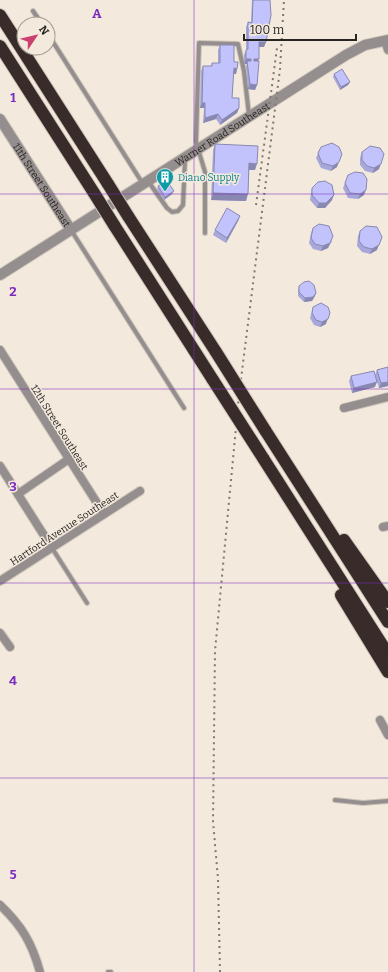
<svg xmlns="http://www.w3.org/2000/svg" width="388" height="972" font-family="Bitter,serif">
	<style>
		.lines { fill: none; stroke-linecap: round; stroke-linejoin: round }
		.service-casing { stroke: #cec6bb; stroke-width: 6 }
		.minor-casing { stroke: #cec6bb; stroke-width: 10 }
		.tertiary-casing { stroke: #cec6bb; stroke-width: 12 }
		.motorway-casing { stroke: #cec6bb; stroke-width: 14 }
		.service { stroke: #958e8e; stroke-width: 4 }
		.minor { stroke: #958e8e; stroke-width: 8 }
		.tertiary { stroke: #958e8e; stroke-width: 10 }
		.motorway { stroke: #382b2a; stroke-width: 12 }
		.rail { stroke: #7f7971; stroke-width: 2; stroke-dasharray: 2 4; stroke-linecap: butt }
		.motorway-bridge-casing { stroke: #cec6bb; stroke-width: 14; stroke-linecap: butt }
		.motorway-bridge { stroke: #382b2a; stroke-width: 12 }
		.wall { fill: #a7a8d9 }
		.shaded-wall { fill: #8888b0 }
		.building { fill: #c2c3fc; stroke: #8888b0 }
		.grid { fill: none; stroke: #7b2cbf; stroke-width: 1; stroke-opacity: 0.55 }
		.labels { text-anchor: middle; stroke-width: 3; stroke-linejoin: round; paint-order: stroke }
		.street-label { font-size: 10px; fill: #282520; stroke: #f3e9dd }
		.culture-label { font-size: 10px; fill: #0d838f; stroke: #f3e9dd; text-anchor: start }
		.grid-label { font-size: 13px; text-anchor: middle; font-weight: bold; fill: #7b2cbf; stroke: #f3e9dd; stroke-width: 3; stroke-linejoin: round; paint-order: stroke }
	</style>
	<rect width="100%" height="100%" fill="#f3e9dd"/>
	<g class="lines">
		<!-- service casing -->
		<g class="service-casing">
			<g id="service">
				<polyline points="33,11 42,24"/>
				<polyline points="48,34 143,184"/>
				<polyline points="148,181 167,208 172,212 178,211 183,205 185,160"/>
				<polyline points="71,230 184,408"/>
				<polyline points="205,233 205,172 196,142 199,43 238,44 244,71 249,115"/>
				<polyline points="52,548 87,603"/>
				<polyline points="335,800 363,803 388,801"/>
				<polyline points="108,972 111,972"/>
			</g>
		</g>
		<!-- minor casing -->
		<g class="minor-casing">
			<g id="minor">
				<polyline points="385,41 388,50"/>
				<polyline points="0,350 104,514"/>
				<polyline points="344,408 388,397"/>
				<polyline points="0,466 52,548"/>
				<polyline points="18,494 69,459"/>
				<polyline points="383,527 388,526"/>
				<polyline points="0,581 140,491"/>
				<polyline points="0,633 10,647"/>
				<polyline points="380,720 388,735"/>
				<path d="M0 905C22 926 32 943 40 972"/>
			</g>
		</g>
		<!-- tertiary casing -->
		<g class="tertiary-casing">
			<g id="tertiary">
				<path id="s1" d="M0 119 71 230"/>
				<path id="s2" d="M0 275 346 55 365 45 388 40"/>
			</g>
		</g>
		<!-- motorway casing -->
		<g class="motorway-casing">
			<g id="motorway">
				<polyline points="0,15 108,184"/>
				<polyline points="0,46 94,193"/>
				<polyline points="128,216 216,352"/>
				<polyline points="114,225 213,380"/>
				<polyline points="265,430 388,622"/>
				<polyline points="263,458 388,654"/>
				<polyline points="344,540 388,602"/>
				<polyline points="341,595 388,672"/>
			</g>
		</g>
		<!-- service -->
		<use href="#service" class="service"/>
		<!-- minor -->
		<use href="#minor" class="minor"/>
		<!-- tertiary -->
		<use href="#tertiary" class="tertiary"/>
		<!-- motorway -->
		<use href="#motorway" class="motorway"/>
		<!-- rail -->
		<g class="rail">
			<polyline points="256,205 277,48"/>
			<polyline points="220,972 218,879 213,821 215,651 239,395 280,69 284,0"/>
		</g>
		<!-- motorway-bridge casing -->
		<g class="motorway-bridge-casing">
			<g id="motorway-bridge">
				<polyline points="108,184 128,216"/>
				<polyline points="94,193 114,225"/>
				<polyline points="216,352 265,430"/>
				<polyline points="213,380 263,458"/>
			</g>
		</g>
		<!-- motorway-bridge -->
		<use href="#motorway-bridge" class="motorway-bridge"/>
	</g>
	<!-- wall -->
	<g class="wall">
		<polygon points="252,0 270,0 264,47 259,47 258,61 257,85 255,90 248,89 246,66 247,64 244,64 244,55 246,50 246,27 248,22 251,22"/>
		<polygon points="220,45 234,62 237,69 236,74 233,74 232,98 239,108 237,113 220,125 216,119 203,123 204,108 200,108 201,71 203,66 211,66 212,63 218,63 218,50"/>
		<polygon points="334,74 350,82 348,85 340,90 333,77"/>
		<polygon points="215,144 255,170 249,170 246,201 211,200 213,150"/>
		<polygon points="321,147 337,167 331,171 321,168 316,158"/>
		<polygon points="362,152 379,169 373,173 365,171 360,165 360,158"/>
		<polygon points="348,175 364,195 358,199 348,198 343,188"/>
		<polygon points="158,186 172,194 164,200 157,190"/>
		<polygon points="312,188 332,200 325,208 317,208 310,200 311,193"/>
		<polygon points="240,216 238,221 226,243 213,235 215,230"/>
		<polygon points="313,228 332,241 328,248 321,251 313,249 309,243 311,233"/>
		<polygon points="360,231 377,250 370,254 362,252 357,246 358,236"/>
		<polygon points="299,286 315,296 312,301 304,302 298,296 298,290"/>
		<polygon points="313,307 326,324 320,327 314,325 310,318"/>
		<polygon points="388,367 388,386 379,388 375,375 377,370"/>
		<polygon points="351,376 375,387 352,393 349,381"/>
	</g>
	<!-- shaded-wall -->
	<g class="shaded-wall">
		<polygon points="259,42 266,42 264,47 257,47"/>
		<polygon points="246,59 251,59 249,64 247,61 247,64 244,64"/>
		<polygon points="254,59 259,59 257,64 252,64"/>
		<polygon points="234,68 237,69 236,74 232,74"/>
		<polygon points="350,82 348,85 340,90 341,87"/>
		<polygon points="250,84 257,85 255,90 248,89"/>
		<polygon points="202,103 205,103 204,108 200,108"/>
		<polygon points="239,108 237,113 220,125 222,120"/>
		<polygon points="218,114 216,119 203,123 205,118"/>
		<polygon points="339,162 337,167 331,171 333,166"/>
		<polygon points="249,163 257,164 255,170 247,170"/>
		<polygon points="381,164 379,169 373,173 374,168"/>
		<polygon points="366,190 364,195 358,199 360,194"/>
		<polygon points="174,191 172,194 164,200 165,197"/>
		<polygon points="213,193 248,194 246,201 211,200"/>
		<polygon points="334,195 332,200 325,208 317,208 319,203"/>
		<polygon points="240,216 238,221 226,243 227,238"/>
		<polygon points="333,236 328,248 321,251 323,246"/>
		<polygon points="382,237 377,250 370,254 372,249"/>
		<polygon points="316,293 315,296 312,301 304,302 305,298"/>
		<polygon points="328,318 326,324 320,327 322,322"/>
		<polygon points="377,382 375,387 352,393 354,388"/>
		<polygon points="388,382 388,386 379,388 381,383"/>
	</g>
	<!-- building -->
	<g class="building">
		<polygon points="253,0 270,0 271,15 266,42 259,42 259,59 254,59 254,61 259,61 257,85 250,84 247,61 251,61 251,59 246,59 246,50 248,49 248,22 252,23"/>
		<polygon points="220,45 234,45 234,62 238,62 237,69 234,68 232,98 239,98 239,108 222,120 218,114 205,118 205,103 202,103 203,66 212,66 212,63 220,63"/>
		<polygon points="342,69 350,82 341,87 334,74"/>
		<polygon points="332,143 339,147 342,154 339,162 333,166 322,163 318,153 321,147"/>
		<polygon points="215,144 258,146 257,164 249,163 248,194 213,193"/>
		<polygon points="370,146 380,148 384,154 381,164 374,168 367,166 362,160 362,152"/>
		<polygon points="355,172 363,173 367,179 366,190 360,194 350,193 345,183 348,175"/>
		<polygon points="167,181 174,191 165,197 158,186"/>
		<polygon points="325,181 332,185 334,195 326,203 319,203 312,195 312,188 318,182"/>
		<polygon points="227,208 240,216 227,238 215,230"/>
		<polygon points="319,224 329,226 333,236 330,243 323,246 315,244 311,238 313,228"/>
		<polygon points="366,226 377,227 382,237 379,245 372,249 364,247 359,241 360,231"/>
		<polygon points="309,281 314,285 316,293 313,297 305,298 299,292 299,286 304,282"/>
		<polygon points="321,303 328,307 330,313 328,319 322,322 316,320 312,313 313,307"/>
		<polygon points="388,367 388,382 381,383 377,370"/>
		<polygon points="374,371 377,382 354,388 351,376"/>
	</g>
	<!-- grid -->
	<path class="grid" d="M194 0V972M0 194H388M0 389H388M0 583H388M0 778H388"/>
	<!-- icons -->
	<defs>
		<g id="building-pin" transform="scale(0.9)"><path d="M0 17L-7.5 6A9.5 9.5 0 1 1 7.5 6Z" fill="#0f9aa8" stroke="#f3e9dd"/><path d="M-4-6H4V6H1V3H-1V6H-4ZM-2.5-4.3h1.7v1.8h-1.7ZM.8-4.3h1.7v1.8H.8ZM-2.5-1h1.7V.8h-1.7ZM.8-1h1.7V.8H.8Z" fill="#fff"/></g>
	</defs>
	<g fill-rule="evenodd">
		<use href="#building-pin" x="165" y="177"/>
	</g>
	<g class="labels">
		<!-- street labels -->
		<g class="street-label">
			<text dy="4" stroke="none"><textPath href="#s2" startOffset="263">Warner Road Southeast</textPath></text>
			<text dy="4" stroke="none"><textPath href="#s1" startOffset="78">11th Street Southeast</textPath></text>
			<text transform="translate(60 427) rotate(58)" y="4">12th Street Southeast</text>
			<text transform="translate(64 528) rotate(-33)" y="4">Hartford Avenue Southeast</text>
		</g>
		<!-- culture labels -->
		<g class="culture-label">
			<text x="178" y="181">Diano Supply</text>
		</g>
	</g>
	<g class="grid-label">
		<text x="97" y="18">A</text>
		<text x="13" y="102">1</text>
		<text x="13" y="296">2</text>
		<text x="13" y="491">3</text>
		<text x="13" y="685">4</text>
		<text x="13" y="879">5</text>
	</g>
	<!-- north arrow -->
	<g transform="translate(36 36) rotate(55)"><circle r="19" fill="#f3e9dd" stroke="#a29b91"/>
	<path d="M0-3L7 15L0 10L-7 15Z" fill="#cc4071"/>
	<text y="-6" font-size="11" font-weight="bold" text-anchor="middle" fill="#282520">N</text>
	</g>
	<!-- scale -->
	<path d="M244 34v6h112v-6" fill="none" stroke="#282520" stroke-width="2"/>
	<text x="250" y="34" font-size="12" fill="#282520" stroke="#f3e9dd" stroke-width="3" paint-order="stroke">100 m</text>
</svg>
